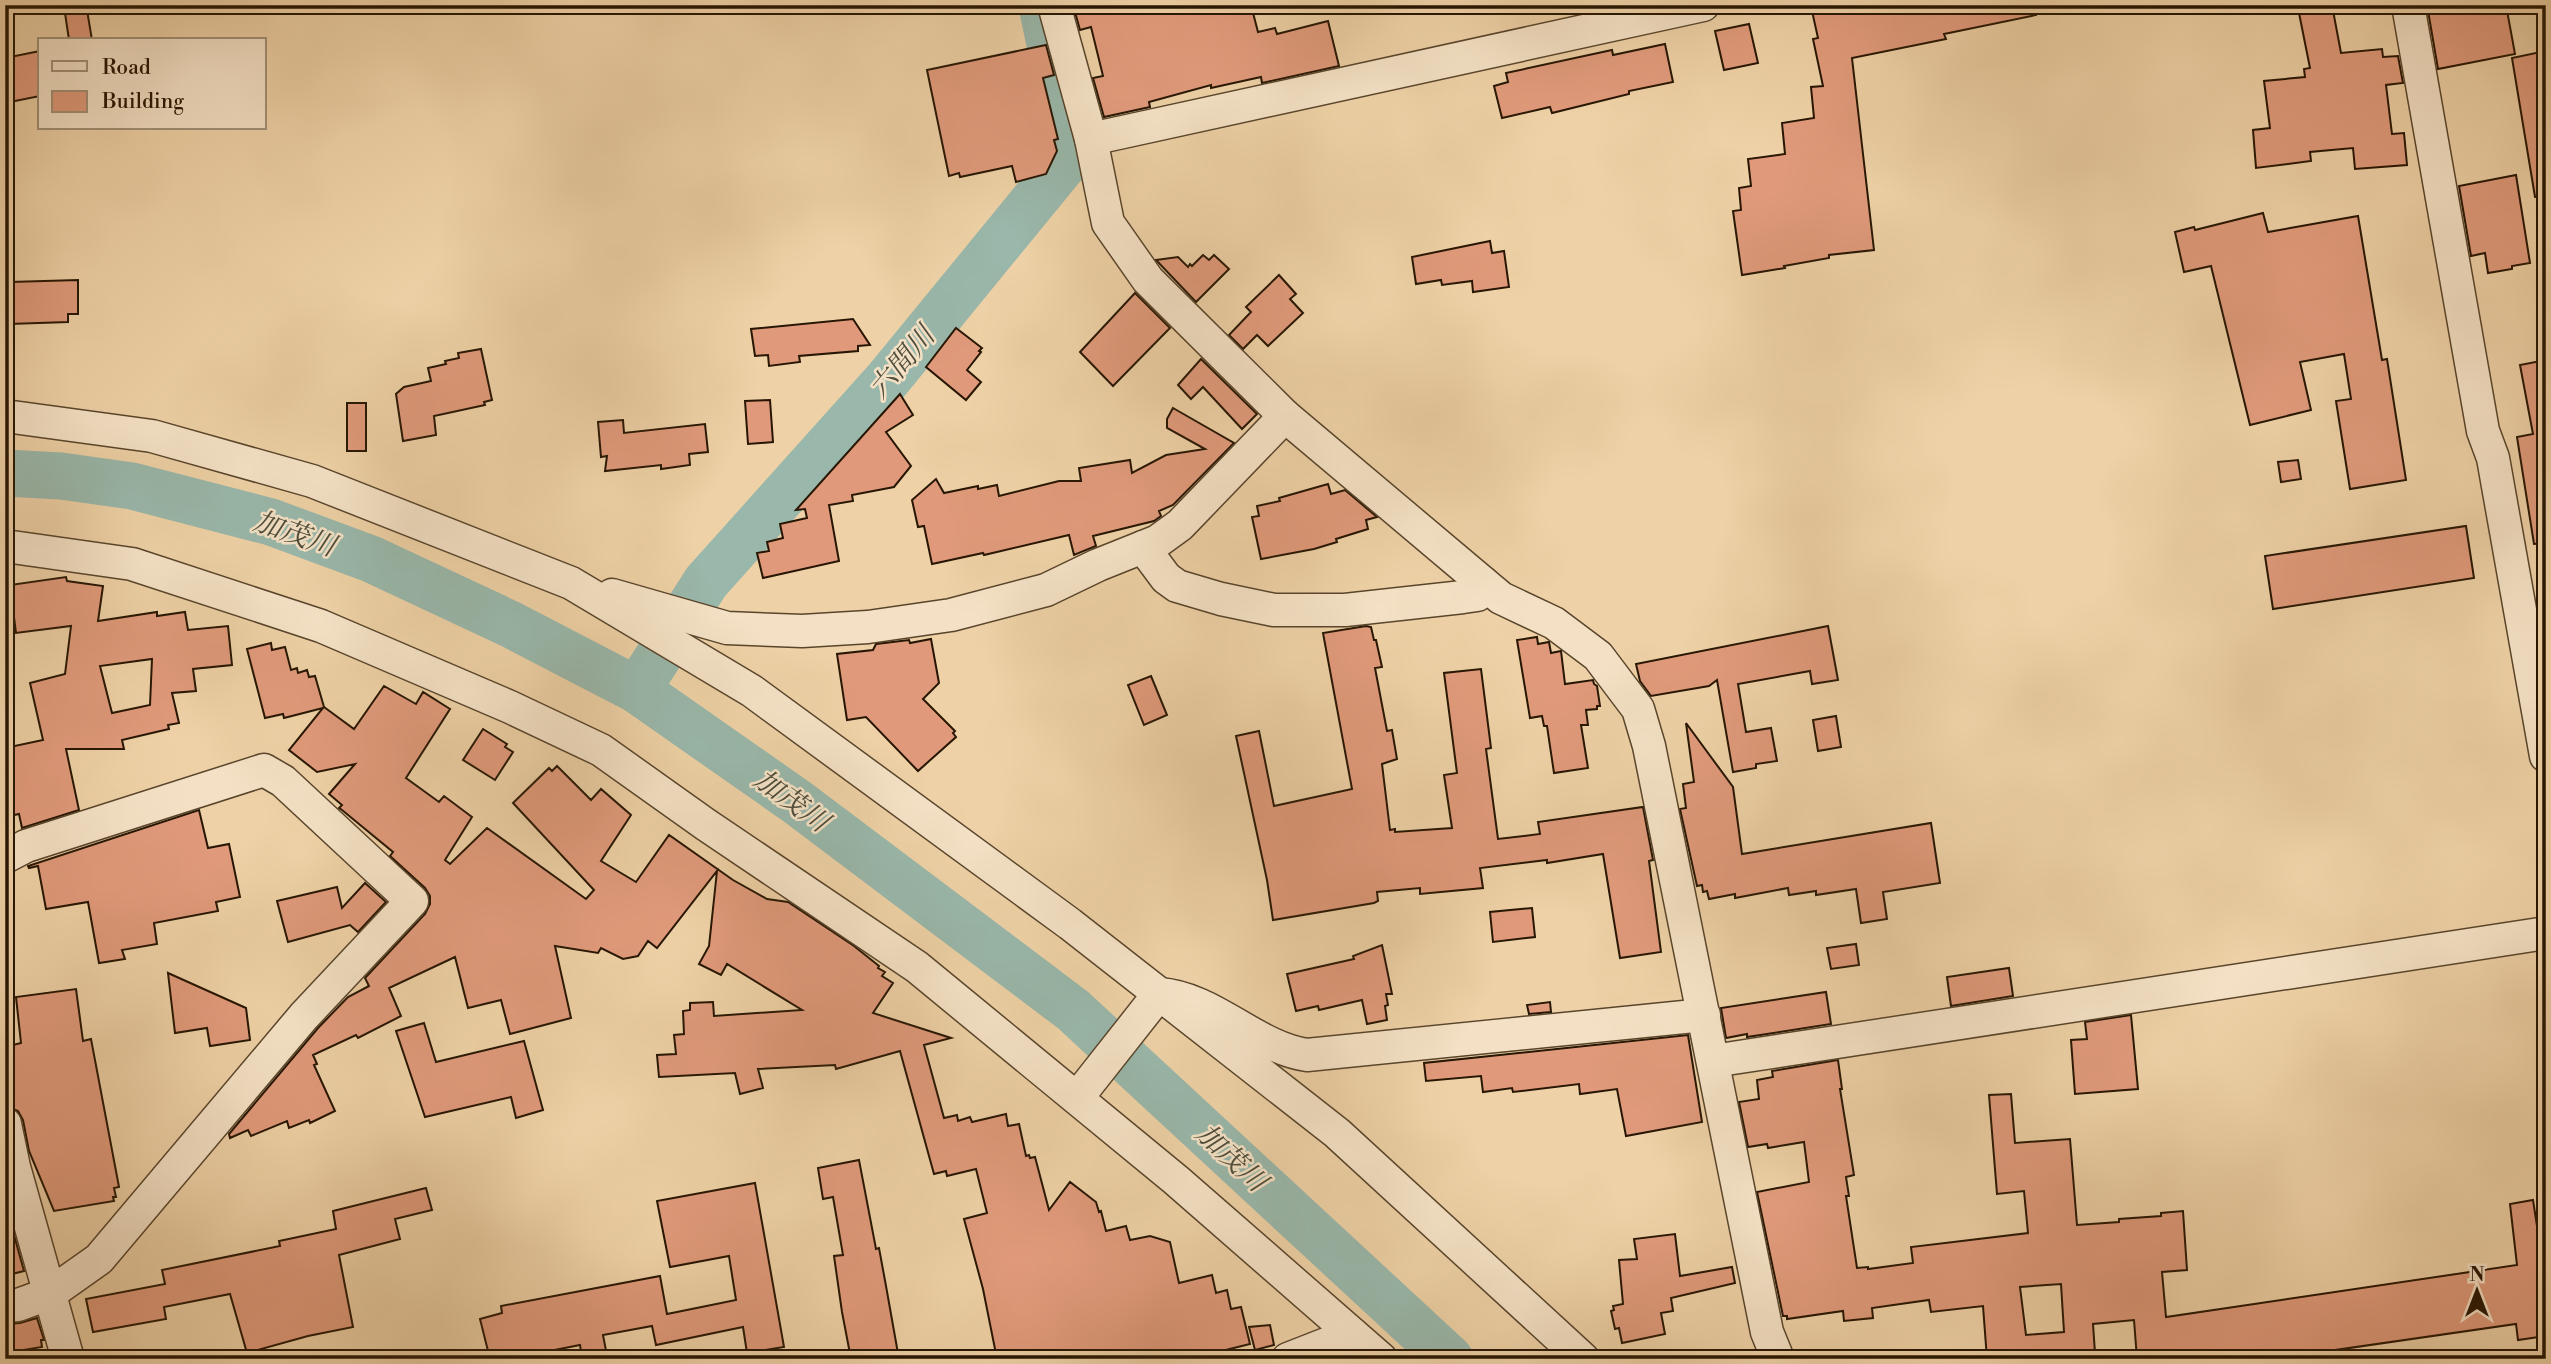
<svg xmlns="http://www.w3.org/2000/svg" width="2551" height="1364" font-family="'Libre Bodoni','Noto Serif JP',serif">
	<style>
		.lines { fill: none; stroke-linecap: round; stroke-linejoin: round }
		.river { stroke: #99b7aa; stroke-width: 47 }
		.building { fill: #e09a7b; stroke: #271603; stroke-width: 2; fill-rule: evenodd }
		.street-casing { stroke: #59452c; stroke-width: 35 }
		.street { stroke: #f4e1c5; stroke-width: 32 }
		.labels { text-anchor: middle; stroke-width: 5; stroke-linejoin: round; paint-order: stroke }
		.water-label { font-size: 28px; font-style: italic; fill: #4f4e3d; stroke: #f4e1c5 }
	</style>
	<rect width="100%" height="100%" fill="#eed1a6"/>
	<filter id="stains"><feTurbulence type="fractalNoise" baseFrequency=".00286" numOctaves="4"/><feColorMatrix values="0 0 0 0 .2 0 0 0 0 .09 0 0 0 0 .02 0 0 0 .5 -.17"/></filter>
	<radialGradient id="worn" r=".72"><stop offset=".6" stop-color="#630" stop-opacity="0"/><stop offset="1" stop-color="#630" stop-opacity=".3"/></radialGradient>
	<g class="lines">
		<!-- river -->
		<g class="river">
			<polyline points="5,473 61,476 132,486 271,522 371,559 512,625 637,690 797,802 1073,1010 1450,1359"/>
			<polyline points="637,690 706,582 888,379 1073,153 1042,6"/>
		</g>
	</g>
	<!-- building -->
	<g class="building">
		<polygon points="1073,5 1251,5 1258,32 1275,28 1277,34 1328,21 1339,66 1262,83 1261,77 1211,88 1211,85 1149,102 1150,107 1104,117 1093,78 1103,76 1091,27 1080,30"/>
		<polygon points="1815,5 2035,5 2036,15 1944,34 1946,39 1852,58 1874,250 1829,255 1829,258 1784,266 1785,268 1742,275 1733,211 1741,210 1739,188 1751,186 1748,159 1785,154 1782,123 1814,118 1811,87 1823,86 1813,39 1818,38 1812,11 1816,10"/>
		<polygon points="2301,5 2332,5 2341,53 2382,49 2383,57 2398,56 2403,83 2386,85 2392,134 2404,133 2407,165 2355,169 2353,148 2310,152 2311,161 2256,168 2253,130 2270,128 2264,81 2305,77 2304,69 2310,68 2299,13 2303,13"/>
		<polygon points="2427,5 2506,5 2515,54 2438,69"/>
		<polygon points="87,10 92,40 69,40 65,13"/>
		<polygon points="1749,24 1758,63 1724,70 1715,31"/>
		<polygon points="1665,44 1673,82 1629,91 1629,94 1552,113 1550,107 1502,118 1494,86 1508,82 1506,73 1612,50 1613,55"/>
		<polygon points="1046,45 1054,75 1043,78 1058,139 1054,140 1057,151 1046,174 1016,182 1012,166 960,177 959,173 949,176 927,70"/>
		<polygon points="40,51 40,96 5,103 5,58"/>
		<polygon points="2546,51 2546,196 2535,197 2512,58"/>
		<polygon points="2516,175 2530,263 2512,266 2512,269 2488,273 2485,253 2471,256 2459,186"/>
		<polygon points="2263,213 2268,232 2358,216 2382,360 2387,359 2406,480 2350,489 2336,401 2351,399 2344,354 2300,362 2311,410 2250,425 2211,266 2184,272 2175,232 2194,227 2195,230"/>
		<polygon points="1490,241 1492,253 1504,251 1509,287 1473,292 1472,281 1442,285 1441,280 1416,284 1412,257"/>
		<polygon points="1203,255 1209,260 1214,255 1229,269 1196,302 1156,260 1178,257 1188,267 1190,264 1192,266"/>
		<polygon points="1279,275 1296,294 1290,299 1303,313 1268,346 1257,335 1243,349 1229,335 1251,312 1246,307"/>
		<polygon points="78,280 78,314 68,314 68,322 9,324 7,289 10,289 10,282"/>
		<polygon points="1135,293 1170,328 1113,386 1080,352"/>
		<polygon points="853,319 870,345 858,346 858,351 799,356 800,362 769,366 768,355 755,356 751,329"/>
		<polygon points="956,328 982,348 979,351 981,352 967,370 981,382 966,400 926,367"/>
		<polygon points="481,349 492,400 484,402 485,405 434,416 436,435 403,441 396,394 404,387 431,381 428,368 446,364 445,361 459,358 458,353"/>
		<polygon points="1201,359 1257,414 1242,429 1203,387 1191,399 1178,385"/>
		<polygon points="2546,360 2546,543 2534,544 2517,437 2533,434 2520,365"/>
		<polygon points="900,394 913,415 886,432 911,466 894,487 852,495 853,501 829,505 839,561 763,578 757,553 769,551 767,542 783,538 780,524 807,518 805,509 796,510"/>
		<polygon points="770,400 773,442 748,444 745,401"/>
		<rect x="347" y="403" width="19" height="48"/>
		<polygon points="1173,408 1234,443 1173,505 1159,511 1161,516 1154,521 1093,536 1096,546 1074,555 1069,535 984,555 983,553 932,564 924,526 918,527 912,500 936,479 944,493 978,486 978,489 997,485 999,496 1059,481 1081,481 1079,468 1130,460 1132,473 1166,455 1205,449 1167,428 1167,419"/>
		<polygon points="623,420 624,433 705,424 708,452 689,454 690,465 661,469 661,465 605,471 607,456 601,457 598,422"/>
		<polygon points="2298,460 2301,479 2281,482 2278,462"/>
		<polygon points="1328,484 1331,494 1345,490 1377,517 1366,520 1368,529 1336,539 1337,542 1314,549 1261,559 1252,517 1259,516 1257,506 1280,501 1279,498"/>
		<polygon points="2466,526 2474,578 2273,609 2265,556"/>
		<path d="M66 577 67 581 103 586 98 621 157 612V616L185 612 188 630 228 626 232 665 193 669 196 691 172 693 179 723 168 725 169 729 122 740 124 749H66L79 810 22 828 19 814 5 817V748L43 740 30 683 65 674 71 626 16 633 10 585ZM152 659 150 705 112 713 100 666Z"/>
		<polygon points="1366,626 1371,627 1374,640 1376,640 1382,667 1375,668 1387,731 1392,730 1397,759 1382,764 1390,830 1395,829 1395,832 1452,828 1444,775 1457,773 1444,673 1481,669 1491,748 1486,749 1498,839 1540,834 1538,822 1643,807 1653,860 1649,861 1661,952 1620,958 1603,854 1547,863 1547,860 1480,868 1483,888 1420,894 1420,888 1377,892 1378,901 1374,903 1273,920 1267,880 1236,736 1259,731 1274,806 1352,789 1323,633"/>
		<polygon points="1828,626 1838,680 1812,684 1810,671 1738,684 1746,732 1771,728 1777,761 1756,764 1756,768 1733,772 1717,680 1709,686 1651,696 1640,681 1636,664"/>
		<polygon points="1537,637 1538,644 1549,642 1551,653 1561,651 1565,684 1593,680 1594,684 1597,686 1600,706 1597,706 1597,709 1586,710 1588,725 1581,725 1588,768 1554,773 1547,726 1544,726 1542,716 1530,718 1517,640"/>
		<polygon points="931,639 939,683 923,699 955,731 953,733 956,737 918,771 866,717 847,720 837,654 873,650 876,644 909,640 910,643"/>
		<polygon points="271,643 272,650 285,647 291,670 297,668 298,673 307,670 309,677 315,676 324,707 354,729 384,686 416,704 423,692 450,709 406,778 439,802 444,796 472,817 445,860 450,864 487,828 586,899 594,890 513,803 549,768 552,771 557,766 591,800 601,789 631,815 601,861 636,882 669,835 733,880 767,899 788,902 854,946 879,966 878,968 885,972 882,976 893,983 873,1013 951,1038 924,1045 944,1118 957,1115 958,1121 970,1117 972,1122 1006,1114 1008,1126 1019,1124 1026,1156 1029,1155 1030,1158 1035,1157 1049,1210 1070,1182 1096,1202 1099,1212 1101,1211 1106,1231 1126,1226 1130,1240 1150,1236 1170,1242 1179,1283 1212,1275 1216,1293 1227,1290 1231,1309 1241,1307 1250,1344 1189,1359 1101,1359 1100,1354 1068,1359 997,1359 983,1289 964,1219 987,1213 976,1169 947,1176 946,1171 934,1174 900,1051 836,1069 835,1065 758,1069 763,1088 740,1094 735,1073 659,1077 657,1055 676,1054 674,1035 684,1034 683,1011 690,1010 690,1003 713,1002 714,1016 802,1010 727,964 721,975 699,964 709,946 717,871 657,948 648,941 638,956 623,959 601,948 598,953 555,946 571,1018 510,1034 501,1000 468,1008 455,957 389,988 401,1016 358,1038 356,1035 313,1055 317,1064 314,1065 335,1111 310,1123 309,1120 289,1128 287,1121 251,1136 248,1130 230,1138 229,1134 318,1028 348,997 369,986 365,978 425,914 430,904 430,896 425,888 390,856 393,852 342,810 339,808 342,805 329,794 355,764 317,772 289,750 323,708 284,718 283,714 265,718 247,649"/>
		<polygon points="1151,676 1167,715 1144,725 1128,685"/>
		<polygon points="1836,716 1841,747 1818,751 1813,720"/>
		<polygon points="1686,723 1733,787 1742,854 1931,823 1940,883 1883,892 1887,919 1861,923 1856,889 1816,895 1816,891 1789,895 1788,888 1735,898 1735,894 1709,899 1707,891 1703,892 1702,885 1697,886 1680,809 1686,808 1683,784 1694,782"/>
		<polygon points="483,729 507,744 505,747 513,752 495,780 463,760"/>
		<polygon points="199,810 208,848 229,844 240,897 216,902 218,911 154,923 157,944 122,950 125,959 99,963 88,902 46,909 38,866 29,868 28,866"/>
		<polygon points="365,883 386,902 358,932 350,925 288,942 277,901 337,887 342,908"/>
		<polygon points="1532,908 1535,937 1493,942 1490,912"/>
		<polygon points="1856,944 1859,965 1831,969 1827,948"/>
		<polygon points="1382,945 1392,994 1386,994 1388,1005 1385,1006 1387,1020 1367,1024 1362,1000 1319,1010 1318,1006 1296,1011 1287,974 1354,959 1353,956"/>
		<polygon points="2009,968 2013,996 1951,1006 1947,977"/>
		<polygon points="168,973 246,1008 250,1040 210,1046 207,1028 175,1033"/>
		<polygon points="76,989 83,1041 91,1039 119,1187 114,1188 116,1197 113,1197 114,1201 54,1211 29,1151 23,1120 18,1111 5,1106 5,1059 12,1057 9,1046 21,1043 16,997"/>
		<polygon points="1826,992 1831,1024 1747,1037 1747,1034 1726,1038 1721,1008"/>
		<polygon points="1550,1002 1551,1012 1529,1014 1527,1005"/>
		<polygon points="2131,1015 2138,1089 2075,1094 2071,1040 2087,1039 2085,1022"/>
		<polygon points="424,1023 436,1062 524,1041 543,1110 516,1118 511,1097 425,1117 396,1031"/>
		<polygon points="1688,1035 1702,1122 1626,1136 1617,1089 1580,1094 1579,1084 1513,1092 1512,1088 1483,1092 1481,1076 1426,1081 1424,1063"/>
		<path d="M1838 1060 1842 1089H1840L1854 1175 1846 1177 1849 1196H1846L1857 1268 1868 1267V1269L1913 1263 1911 1247 2028 1233 2024 1191 1997 1194 1989 1095 2011 1094 2015 1143 2070 1139 2077 1225 2119 1222V1219L2161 1216V1213L2183 1211 2187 1270 2162 1272 2166 1317 2517 1265 2510 1204 2533 1200 2541 1252H2544L2546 1266V1336L2518 1340 2516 1324 2273 1359H2202V1354L2137 1359 2134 1320 2093 1324 2095 1353 2086 1354V1356L2060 1359H1987L1983 1306 1931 1312 1929 1300 1872 1308 1873 1318 1844 1321 1843 1311 1787 1319V1316H1783L1757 1192 1809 1182 1804 1142 1768 1148 1767 1144 1748 1147 1739 1102 1759 1099 1757 1080 1773 1077 1772 1071ZM2061 1284 2064 1332 2026 1335 2020 1287Z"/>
		<polygon points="859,1160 876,1249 879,1248 886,1286 899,1359 851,1359 842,1312 834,1256 843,1255 833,1197 823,1199 818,1168"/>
		<polygon points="755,1183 784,1347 747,1353 743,1327 656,1345 652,1326 603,1335 607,1356 582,1359 580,1345 509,1359 490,1359 480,1319 502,1313 501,1306 660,1276 667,1314 736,1300 729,1256 670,1267 657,1201"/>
		<polygon points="426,1188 432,1210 395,1219 400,1239 339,1255 353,1327 308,1336 247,1353 230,1294 164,1307 166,1319 93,1332 86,1299 165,1284 162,1270 280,1246 279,1241 336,1229 333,1211"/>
		<polygon points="1675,1234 1680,1276 1732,1267 1735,1283 1671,1298 1673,1311 1661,1313 1665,1334 1622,1343 1619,1328 1615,1329 1611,1311 1614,1310 1613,1306 1623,1304 1619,1260 1637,1259 1634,1239"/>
		<polygon points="14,1235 24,1271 12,1274 5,1236"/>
		<polygon points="37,1318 44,1340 41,1340 42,1347 5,1353 5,1324 20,1323"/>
		<polygon points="1270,1325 1274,1345 1255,1350 1249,1327"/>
	</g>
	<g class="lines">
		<!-- street casing -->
		<g class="street-casing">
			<g id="street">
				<polyline points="1054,5 1091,139 1108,223 1148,280 1285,416 1501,598 1554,623 1598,656 1638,709 1649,746 1767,1332 1778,1359"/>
				<polyline points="2408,5 2483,431 2493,458 2546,756"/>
				<polyline points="1091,139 1703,5"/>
				<polyline points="5,416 152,436 312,481 571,583 752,691 1070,924 1337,1133 1583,1359"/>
				<polyline points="5,546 132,564 321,626 510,707 601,750 705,824 917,967 1176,1180 1381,1359"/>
				<polyline points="1143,547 1166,578 1177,586 1221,599 1274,610 1345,610 1463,597 1477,595 1483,583"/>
				<polyline points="612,595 727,628 802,631 868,627 951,615 1046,590 1098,565 1158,541 1180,525 1285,416"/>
				<polyline points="5,857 26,846 264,770 283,781 412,901 304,1016 99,1259 51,1293 18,1305 5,1306"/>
				<polyline points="1713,1061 2546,933"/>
				<path d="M1077 1098 1159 994C1214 998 1254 1047 1307 1055L1704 1015"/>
				<polyline points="5,1124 14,1167 68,1359"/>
				<polyline points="1288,1359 1352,1334"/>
			</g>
		</g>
		<!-- street -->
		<use href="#street" class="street"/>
	</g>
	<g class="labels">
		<!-- water labels -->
		<g class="water-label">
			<text transform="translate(901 362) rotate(-50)" y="10">六間川</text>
			<text transform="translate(295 533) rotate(19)" y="10">加茂川</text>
			<text transform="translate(792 800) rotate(36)" y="10">加茂川</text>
			<text transform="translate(1232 1157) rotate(43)" y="10">加茂川</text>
		</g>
	</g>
	<!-- margin -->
	<rect width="2551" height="1364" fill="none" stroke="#eed1a6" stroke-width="28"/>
	<rect x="7" y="7" width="2537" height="1350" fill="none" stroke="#271603" stroke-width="3.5"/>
	<rect x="14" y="14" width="2523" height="1336" fill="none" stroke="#271603" stroke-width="2"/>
	<!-- legend -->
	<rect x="38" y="38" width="228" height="91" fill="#f4e1c5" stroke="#a29077" stroke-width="2"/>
	<rect x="52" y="61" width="35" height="10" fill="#f4e1c5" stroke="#a29077" stroke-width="2"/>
	<text x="102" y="74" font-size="21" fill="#271603">Road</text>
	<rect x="52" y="91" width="35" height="21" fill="#e09a7b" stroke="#a29077" stroke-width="2"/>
	<text x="102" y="108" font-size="21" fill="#271603">Building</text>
	<!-- north arrow -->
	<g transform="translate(2477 1291)" stroke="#f4e1c5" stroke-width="5" paint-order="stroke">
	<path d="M0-5L12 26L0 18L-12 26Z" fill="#271603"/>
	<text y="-10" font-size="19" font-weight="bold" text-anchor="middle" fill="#271603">N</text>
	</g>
	<rect width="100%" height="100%" filter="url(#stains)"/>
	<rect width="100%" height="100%" fill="url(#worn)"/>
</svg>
